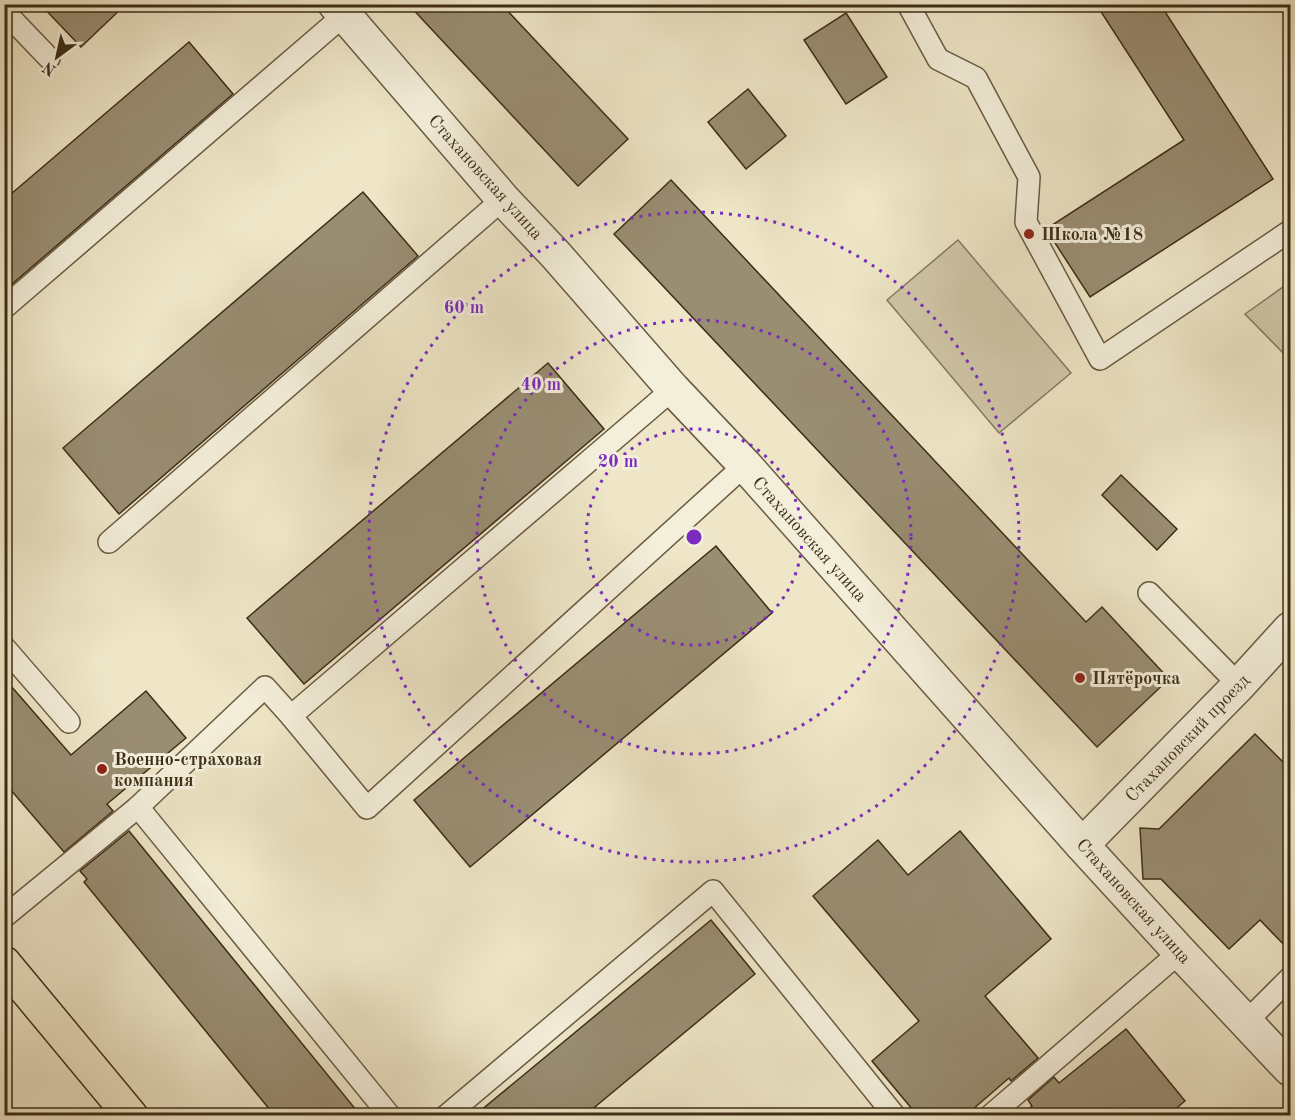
<svg xmlns="http://www.w3.org/2000/svg" width="1295" height="1120" font-family="'Old Standard TT',serif">
	<style>
		.green { fill: #d0c7a9; stroke: #867a60; stroke-width: 1.5 }
		.building { fill: #998d72; stroke: #3d2d16; stroke-width: 1.5 }
		.lines { fill: none; stroke-linecap: round; stroke-linejoin: round }
		.service-casing { stroke: #695b42; stroke-width: 24 }
		.minor-casing { stroke: #695b42; stroke-width: 36 }
		.primary-casing { stroke: #3d2d16; stroke-width: 36 }
		.service { stroke: #f4efdb; stroke-width: 21 }
		.minor { stroke: #f4efdb; stroke-width: 33 }
		.primary { stroke: #eee6c7; stroke-width: 33 }
		.ring { fill: none; stroke: #7b2cbf; stroke-width: 3; stroke-dasharray: 3 6 }
		.poi-dot { fill: #8f2418; stroke: #f4efdb; stroke-width: 2 }
		.labels { text-anchor: middle; stroke-width: 6; stroke-linejoin: round; paint-order: stroke }
		.street-label { font-size: 18px; fill: #3d2d16; stroke: #f4efdb }
		.poi-label { font-size: 18px; font-weight: bold; fill: #3d2d16; stroke: #f4efdb; text-anchor: start }
		.centre { fill: #7b2cbf; stroke: #f4efdb; stroke-width: 3 }
		.ring-label { font-size: 18px; text-anchor: middle; font-weight: bold; fill: #7b2cbf; stroke: #f4efdb; stroke-width: 6; stroke-linejoin: round; paint-order: stroke }
	</style>
	<rect width="100%" height="100%" fill="#eee6c7"/>
	<filter id="stains"><feTurbulence type="fractalNoise" baseFrequency=".00333" numOctaves="4"/><feColorMatrix values="0 0 0 0 .2 0 0 0 0 .09 0 0 0 0 .02 0 0 0 .5 -.17"/></filter>
	<radialGradient id="worn" r=".72"><stop offset=".6" stop-color="#630" stop-opacity="0"/><stop offset="1" stop-color="#630" stop-opacity=".3"/></radialGradient>
	<!-- green -->
	<g class="green">
		<polygon points="958,240 1071,373 999,433 887,300"/>
		<polygon points="1290,282 1290,360 1245,314"/>
	</g>
	<!-- building -->
	<g class="building">
		<polygon points="40,4 126,4 81,47"/>
		<polygon points="408,4 501,4 628,139 578,186"/>
		<polygon points="1096,4 1160,4 1273,179 1090,297 1046,229 1184,140"/>
		<polygon points="846,13 887,77 846,104 804,40"/>
		<polygon points="189,42 233,94 4,291 4,200"/>
		<polygon points="748,89 786,136 746,169 708,122"/>
		<polygon points="671,180 1086,622 1102,607 1169,679 1097,747 614,234"/>
		<polygon points="363,192 418,256 119,514 63,448"/>
		<polygon points="548,363 604,429 304,684 247,618"/>
		<polygon points="1121,475 1177,529 1157,550 1102,495"/>
		<polygon points="716,546 772,613 470,867 414,800"/>
		<polygon points="4,678 71,755 146,691 186,738 107,804 113,811 64,852 4,782"/>
		<polygon points="1255,734 1290,769 1290,951 1260,920 1229,949 1161,879 1143,879 1140,828 1159,829"/>
		<polygon points="129,831 361,1116 275,1116 84,882 87,879 80,871"/>
		<polygon points="960,831 1051,939 985,996 1038,1058 1011,1081 1009,1078 965,1116 918,1116 872,1061 919,1021 813,896 878,840 908,875"/>
		<polygon points="711,920 755,974 584,1116 474,1116"/>
		<polygon points="1126,1029 1185,1101 1167,1116 1020,1116 1032,1106 1028,1100 1054,1077 1059,1083"/>
	</g>
	<g class="lines">
		<!-- service casing -->
		<g class="service-casing">
			<g id="service">
				<polyline points="908,4 938,59 976,78 1029,177 1026,222 1100,359 1290,231"/>
				<polyline points="4,11 49,58"/>
				<polyline points="4,308 343,16"/>
				<polyline points="109,542 503,199"/>
				<polyline points="1149,593 1239,685"/>
				<polyline points="4,647 69,722"/>
				<polyline points="291,716 673,389"/>
				<polyline points="138,807 390,1116"/>
				<polyline points="4,917 138,807 265,687 291,716 367,808 745,465"/>
				<polyline points="1246,1022 1290,978"/>
				<polyline points="446,1116 713,891 895,1116"/>
				<polyline points="990,1116 1180,952"/>
			</g>
		</g>
		<!-- minor casing -->
		<g class="minor-casing">
			<g id="minor">
				<polyline points="335,4 503,199 555,254 673,389 745,465 1082,845 1180,952 1290,1069"/>
				<polyline points="1082,845 1239,685 1290,629"/>
			</g>
		</g>
		<!-- primary casing -->
		<g class="primary-casing">
			<polyline id="primary" points="4,963 131,1116"/>
		</g>
		<!-- service -->
		<use href="#service" class="service"/>
		<!-- minor -->
		<use href="#minor" class="minor"/>
		<!-- primary -->
		<use href="#primary" class="primary"/>
	</g>
	<!-- distance rings -->
	<g class="ring">
		<circle cx="694" cy="537" r="108"/>
		<circle cx="694" cy="537" r="217"/>
		<circle cx="694" cy="537" r="325"/>
	</g>
	<!-- markers -->
	<g class="poi-dot">
		<circle cx="1029" cy="234" r="6"/>
		<circle cx="1080" cy="678" r="6"/>
		<circle cx="102" cy="769" r="6"/>
	</g>
	<g class="labels">
		<!-- street labels -->
		<g class="street-label">
			<text transform="translate(486 177) rotate(48)" y="6">Стахановская улица</text>
			<text transform="translate(810 539) rotate(48)" y="6">Стахановская улица</text>
			<text transform="translate(1187 738) rotate(-46)" y="6">Стахановский проезд</text>
			<text transform="translate(1134 901) rotate(48)" y="6">Стахановская улица</text>
		</g>
		<!-- poi labels -->
		<g class="poi-label">
			<text x="1041" y="240">Школа №18</text>
			<text x="1092" y="684">Пятёрочка</text>
			<text x="114" y="765">Военно-страховая<tspan x="114" dy="21">компания</tspan></text>
		</g>
	</g>
	<circle cx="694" cy="537" r="9" class="centre"/>
	<g class="ring-label">
		<text x="464" y="313">60 m</text>
		<text x="541" y="390">40 m</text>
		<text x="618" y="467">20 m</text>
	</g>
	<!-- margin -->
	<rect width="1295" height="1120" fill="none" stroke="#eee6c7" stroke-width="24"/>
	<rect x="6" y="6" width="1283" height="1108" fill="none" stroke="#3d2d16" stroke-width="3"/>
	<rect x="12" y="12" width="1271" height="1096" fill="none" stroke="#3d2d16" stroke-width="1.5"/>
	<!-- north arrow -->
	<g transform="translate(57 57) rotate(213)" stroke="#f4efdb" stroke-width="4.5" paint-order="stroke">
	<path d="M0-4.5L10 22L0 15L-10 22Z" fill="#3d2d16"/>
	<text y="-9" font-size="16" font-weight="bold" text-anchor="middle" fill="#3d2d16">N</text>
	</g>
	<rect width="100%" height="100%" filter="url(#stains)"/>
	<rect width="100%" height="100%" fill="url(#worn)"/>
</svg>
